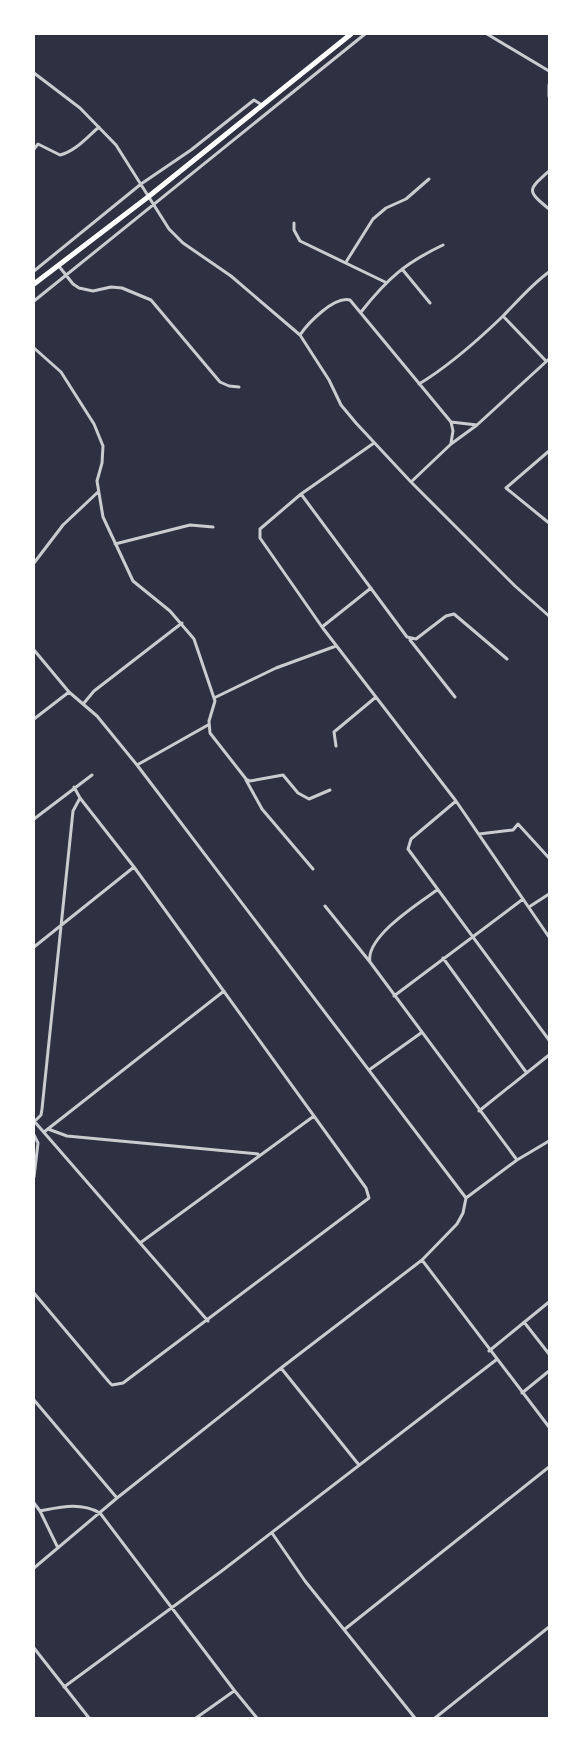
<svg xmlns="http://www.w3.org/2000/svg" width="583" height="1752" font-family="'Archivo Narrow',sans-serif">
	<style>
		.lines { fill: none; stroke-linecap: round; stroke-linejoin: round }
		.minor { stroke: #caccd0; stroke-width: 3 }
		.trunk { stroke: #fff; stroke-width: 5 }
	</style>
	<rect width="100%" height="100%" fill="#2d3142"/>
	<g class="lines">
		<!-- minor -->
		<path class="minor" d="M 487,34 L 549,71
			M 34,73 L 80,108 L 116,145 L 169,229 L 183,243 L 231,276 L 300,335 L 329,380 L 341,405 L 356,423 L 411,482 L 515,586 L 549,616
			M 549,85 L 549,96
			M 34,149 L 38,144 L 60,155 C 76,151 87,137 99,127
			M 549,171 C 528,190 526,190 549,209
			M 294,223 L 294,230 L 300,241 L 385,282
			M 346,262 L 373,219 L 386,208 L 406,199 L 429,179
			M 58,265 L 73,284 L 79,288 L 93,291 L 111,287 L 122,288 L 151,300 L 220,382 L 229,386 L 239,387
			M 402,269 L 430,303
			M 34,271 L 141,184 L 191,150 L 254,100 L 262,105
			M 34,301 L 365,34
			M 361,312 C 387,279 405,263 443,245
			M 503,316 L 546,361
			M 300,335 C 308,323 334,296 350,300 L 451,422 L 477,425
			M 34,348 L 61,372 L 94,424 L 103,446 L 102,463 L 97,481 L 103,517 L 133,581 L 170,611 L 194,639 L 215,701 L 209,721 L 210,733 L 246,779 L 250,781 L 283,775 L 298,793 L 309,799 L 330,790
			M 419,384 C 449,366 477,341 502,317 C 518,301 531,285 549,272
			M 374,443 L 301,494 L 260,529 L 260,538 L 322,627 L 456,801 L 549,937
			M 451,443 L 453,431 L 451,422
			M 549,451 L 506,488 L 549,523
			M 411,482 L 451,444 L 477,425 L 549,359
			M 301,494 L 407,637 L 416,639 L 446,616 L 454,614 L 507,659
			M 115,544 L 190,525 L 213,527
			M 34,563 L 63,525 L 98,492
			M 322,627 L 371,588
			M 410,640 L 455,697
			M 34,650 L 69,692 L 97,716 L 137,765 L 466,1198
			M 214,698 L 276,668 L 336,646
			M 84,703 L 94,691 L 182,623
			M 34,719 L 69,692
			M 336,746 L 334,732 L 376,697
			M 137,765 L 208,725
			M 246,780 L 262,809 L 313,869
			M 456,801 L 411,839 L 408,849 L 549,1040
			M 34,819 L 92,775
			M 479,834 L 513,830 L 518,824 L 549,858
			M 437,890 C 419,903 365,937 370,962 L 517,1160
			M 325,906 L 370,962
			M 529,907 L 549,894
			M 34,947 L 134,867
			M 443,958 L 526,1072
			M 394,996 L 523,899
			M 369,1070 L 421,1033
			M 479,1111 L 549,1055
			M 34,1121 L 208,1321
			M 35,1121 L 41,1115 L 42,1109 L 73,811 L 80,798
			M 48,1129 L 67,1136 L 258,1154
			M 44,1132 L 224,991
			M 34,1135 L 38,1143 L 34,1177
			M 140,1243 L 314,1116
			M 422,1260 L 549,1427
			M 34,1293 L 109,1382 L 112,1385 L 123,1383 L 369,1198 L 366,1188 L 134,867 L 80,798 L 74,787
			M 524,1322 L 549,1354
			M 489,1351 L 549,1302
			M 281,1368 L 359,1465
			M 522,1393 L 549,1371
			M 34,1400 L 117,1498
			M 34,1503 L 40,1511 L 58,1548
			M 40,1511 C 61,1507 80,1502 100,1513 L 234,1690 L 257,1718
			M 272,1533 L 305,1581 L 415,1718
			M 34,1568 L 117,1498 L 281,1368 L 422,1260 L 457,1224 L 463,1213 L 466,1198 L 517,1160 L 549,1141
			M 345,1629 L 549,1467
			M 34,1648 L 89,1718
			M 64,1687 L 223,1570 L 496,1360
			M 196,1718 L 234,1691
			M 435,1718 L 549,1627"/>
		<!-- trunk -->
		<path class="trunk" d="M 34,284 L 148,197 L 351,34"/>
	</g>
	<!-- border -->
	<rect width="583" height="1752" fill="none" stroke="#ffffff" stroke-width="70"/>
</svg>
